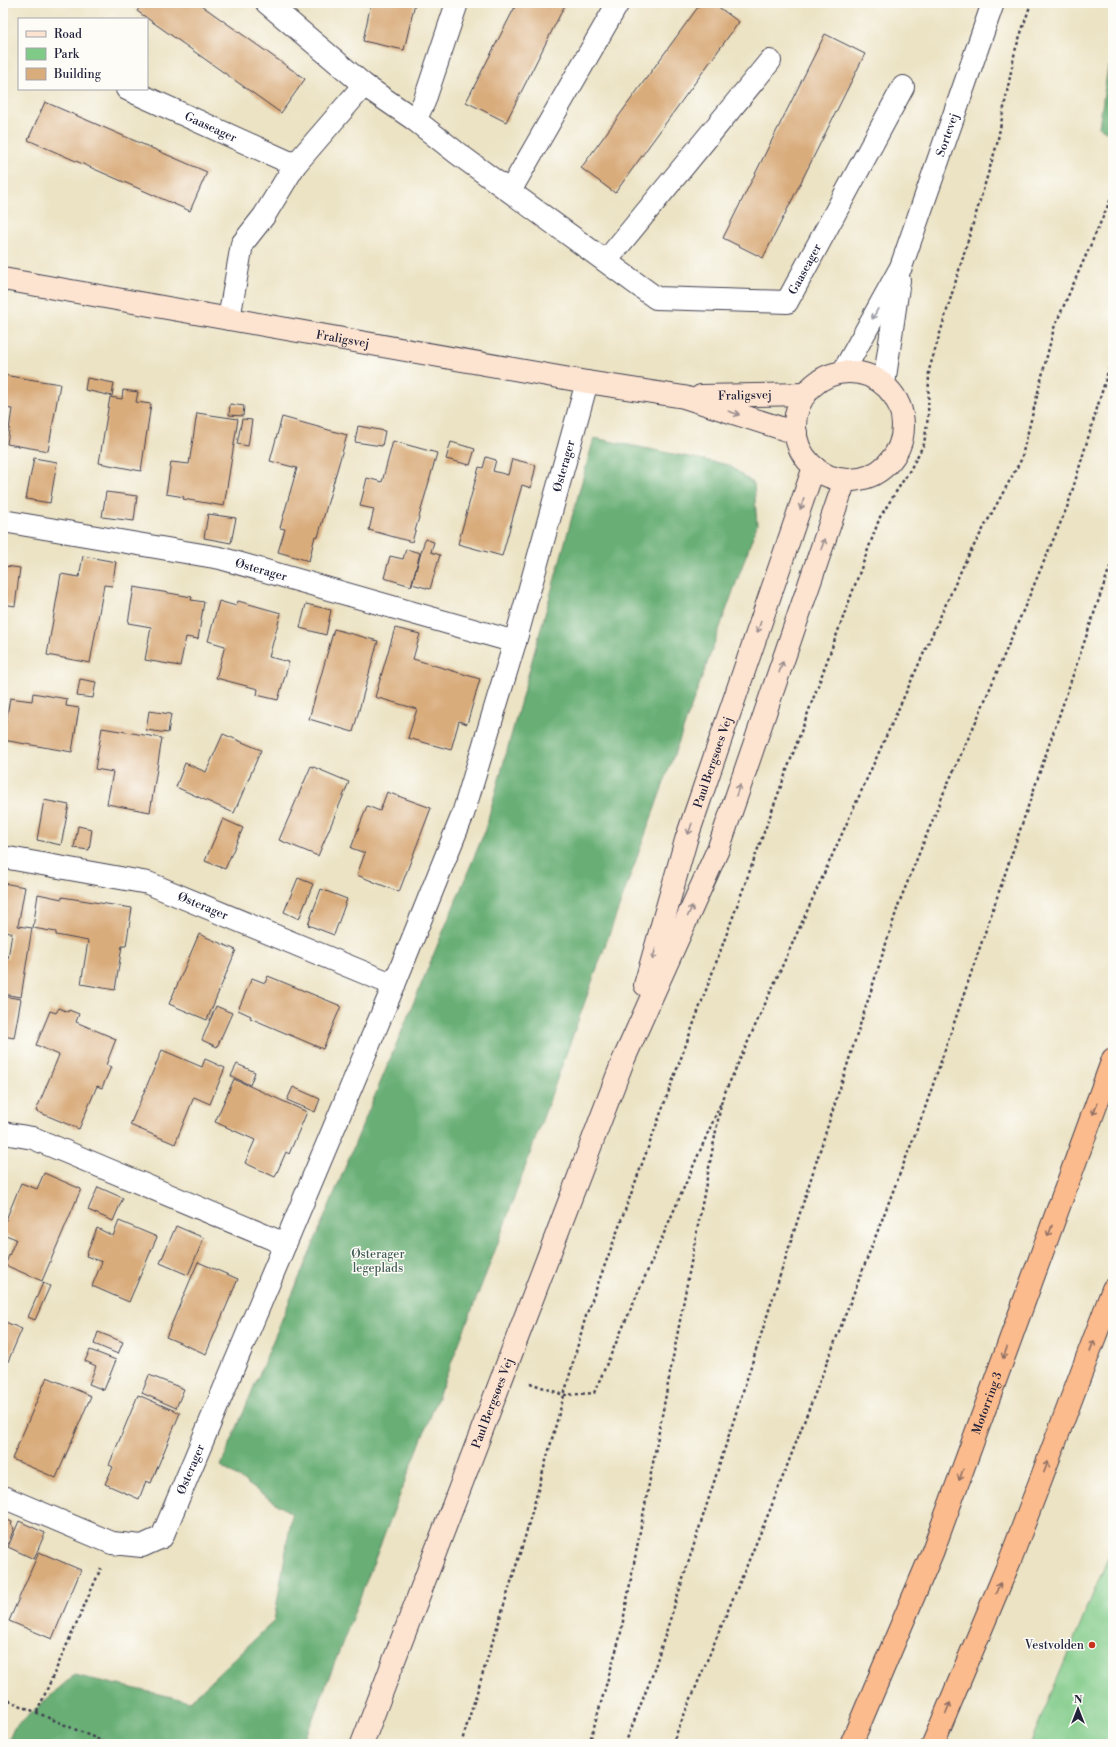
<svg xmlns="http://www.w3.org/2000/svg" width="1116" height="1747" font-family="'Libre Bodoni',serif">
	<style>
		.green { fill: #7fca87; stroke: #507661 }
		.forest { fill: #67ae74; stroke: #446858 }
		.building { fill: #d9ac7b }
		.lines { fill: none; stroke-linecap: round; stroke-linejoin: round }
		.street-casing { stroke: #403f50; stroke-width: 24 }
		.secondary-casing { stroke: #403f50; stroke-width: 24 }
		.highway-casing { stroke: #403f50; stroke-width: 24 }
		.path { stroke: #403f50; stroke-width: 2.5; stroke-dasharray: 3 3; stroke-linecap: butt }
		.street { stroke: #fff; stroke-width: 22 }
		.secondary { stroke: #fde4d1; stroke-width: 22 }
		.highway { stroke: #fbbb8d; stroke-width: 22 }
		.oneway { stroke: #9c9ca7 }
		.oneway2 { stroke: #9a8d8e }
		.oneway3 { stroke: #8e6e64 }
		.poi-dot { fill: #c8321e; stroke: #fdfcf7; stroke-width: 1.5 }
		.labels { text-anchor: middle; stroke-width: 3; stroke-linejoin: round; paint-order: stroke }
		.street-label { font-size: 12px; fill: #22223b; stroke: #fdfcf7 }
		.park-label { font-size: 12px; fill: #435d56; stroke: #fdfcf7 }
		.poi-label { font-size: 12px; fill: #22223b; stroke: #fdfcf7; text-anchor: end }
	</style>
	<rect width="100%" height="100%" fill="#fdfcf7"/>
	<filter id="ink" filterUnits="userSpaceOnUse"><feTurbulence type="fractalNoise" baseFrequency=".025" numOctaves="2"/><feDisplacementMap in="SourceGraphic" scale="8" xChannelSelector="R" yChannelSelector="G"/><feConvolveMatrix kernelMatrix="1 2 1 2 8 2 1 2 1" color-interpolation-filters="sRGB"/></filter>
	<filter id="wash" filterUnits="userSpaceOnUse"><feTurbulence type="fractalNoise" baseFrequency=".012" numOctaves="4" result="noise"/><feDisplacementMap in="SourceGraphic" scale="16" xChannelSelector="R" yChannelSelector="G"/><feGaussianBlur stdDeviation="0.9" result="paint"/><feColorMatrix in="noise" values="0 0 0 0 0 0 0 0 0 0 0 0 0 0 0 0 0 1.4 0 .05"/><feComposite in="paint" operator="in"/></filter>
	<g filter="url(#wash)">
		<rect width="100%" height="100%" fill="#ece3c4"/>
		<!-- green -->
		<path class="green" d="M 1113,1546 L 1113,1744 L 1030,1744 Z"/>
		<!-- forest -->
		<path class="forest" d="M 1113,65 L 1113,135 L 1099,127 L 1108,67 Z
			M 594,438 L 729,465 L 754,484 L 757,525 L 496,1248 L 303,1744 L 7,1744 L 14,1728 L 74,1675 L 190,1701 L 274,1621 L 292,1514 L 221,1466 L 484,833 Z"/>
		<g id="blocks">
			<!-- building -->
			<path class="building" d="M 143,3 L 198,3 L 305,79 L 281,113 L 137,11 Z
				M 371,3 L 415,3 L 404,50 L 363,41 Z
				M 517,3 L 566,3 L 506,122 L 466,102 Z
				M 701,3 L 713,3 L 739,22 L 615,193 L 581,168 Z
				M 825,34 L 865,54 L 763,258 L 723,238 Z
				M 45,102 L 207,172 L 190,211 L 28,140 Z
				M 3,375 L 60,384 L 48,451 L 7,444 L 12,409 L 3,408 Z
				M 87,378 L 114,383 L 112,396 L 85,390 Z
				M 123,390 L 138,392 L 136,402 L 151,404 L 141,471 L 99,463 L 110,397 L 122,399 Z
				M 230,404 L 244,406 L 243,416 L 229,415 Z
				M 197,413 L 238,419 L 224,506 L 183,499 L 184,497 L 166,494 L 171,462 L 189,464 Z
				M 282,417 L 347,435 L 318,537 L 315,536 L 309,561 L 278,552 L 285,529 L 280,528 L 297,468 L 270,461 Z
				M 242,419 L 252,420 L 248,446 L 237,444 Z
				M 358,426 L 385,431 L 382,446 L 355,442 Z
				M 393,441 L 437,453 L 412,542 L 369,530 L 374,509 L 360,506 L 367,478 L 382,482 Z
				M 451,442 L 475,449 L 470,465 L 446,459 Z
				M 486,457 L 496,460 L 493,471 L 508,475 L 512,459 L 536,465 L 531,488 L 522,485 L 502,556 L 458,544 L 479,467 L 483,468 Z
				M 34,458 L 57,462 L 50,503 L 26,499 Z
				M 106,492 L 137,496 L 134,521 L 102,517 Z
				M 208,514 L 236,518 L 231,543 L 204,538 Z
				M 425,539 L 434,542 L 431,552 L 440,555 L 430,589 L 412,584 Z
				M 406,549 L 420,553 L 411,586 L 384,578 L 390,556 L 403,559 Z
				M 83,556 L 116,562 L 112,586 L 104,585 L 90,663 L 47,655 L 61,574 L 79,577 Z
				M 5,566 L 20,568 L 15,606 L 3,604 L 3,581 Z
				M 134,587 L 192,597 L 191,600 L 204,602 L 198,639 L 186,637 L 180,666 L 145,660 L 151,627 L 128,623 Z
				M 219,601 L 236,606 L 238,601 L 281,613 L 269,657 L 289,662 L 278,700 L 257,695 L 258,689 L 216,678 L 225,646 L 208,641 Z
				M 306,604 L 331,610 L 326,635 L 300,628 Z
				M 395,628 L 420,634 L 413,659 L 480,679 L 467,724 L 459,721 L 451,750 L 408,738 L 417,709 L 375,697 Z
				M 334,629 L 378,641 L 353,732 L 309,719 Z
				M 80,679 L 96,682 L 93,698 L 77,696 Z
				M 33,693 L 67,699 L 66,706 L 79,708 L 72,752 L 3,740 L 10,698 L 32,701 Z
				M 149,711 L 171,714 L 168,733 L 146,730 Z
				M 102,728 L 162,738 L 150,812 L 107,804 L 113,772 L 95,769 Z
				M 223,734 L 261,750 L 234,813 L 176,787 L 185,763 L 206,772 Z
				M 311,766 L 349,782 L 318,856 L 279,840 Z
				M 387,792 L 431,808 L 399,892 L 357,875 L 365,853 L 351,848 L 367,806 L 380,811 Z
				M 44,800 L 69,805 L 61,845 L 37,840 Z
				M 223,819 L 243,828 L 225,869 L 205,861 Z
				M 78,826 L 92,829 L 89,850 L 74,848 Z
				M 298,878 L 313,884 L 299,919 L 284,912 Z
				M 3,883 L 25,887 L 18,926 L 32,928 L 21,997 L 3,994 L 3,958 L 8,959 L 12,933 L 3,932 Z
				M 321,889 L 347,899 L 334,935 L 308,925 Z
				M 38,894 L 62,899 L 62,897 L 132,908 L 126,946 L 122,946 L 115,990 L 81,984 L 88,941 L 56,935 L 56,932 L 33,928 Z
				M 199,934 L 236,950 L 207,1020 L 169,1004 Z
				M 268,976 L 341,1006 L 323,1049 L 250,1018 L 251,1016 L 238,1010 L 252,978 L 265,983 Z
				M 3,996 L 21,999 L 14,1038 L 3,1036 Z
				M 216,1006 L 232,1013 L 217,1047 L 202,1040 Z
				M 59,1008 L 68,1012 L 69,1010 L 79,1014 L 76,1022 L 116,1039 L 106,1065 L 111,1067 L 102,1088 L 97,1086 L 79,1129 L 36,1111 L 59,1055 L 36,1045 L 50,1011 L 56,1013 Z
				M 162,1050 L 202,1067 L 205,1059 L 225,1068 L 210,1104 L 194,1097 L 175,1144 L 130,1125 Z
				M 237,1064 L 255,1072 L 250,1085 L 231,1076 Z
				M 234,1079 L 307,1112 L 289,1154 L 286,1152 L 275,1177 L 245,1163 L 255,1140 L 215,1122 Z
				M 293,1087 L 320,1099 L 315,1112 L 287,1100 Z
				M 44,1173 L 81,1189 L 42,1281 L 5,1265 L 16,1239 L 3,1234 L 3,1227 L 21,1183 L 37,1189 Z
				M 98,1187 L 123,1198 L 113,1221 L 88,1210 Z
				M 119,1221 L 157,1237 L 129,1302 L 92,1286 L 102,1262 L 86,1256 L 97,1228 L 113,1236 Z
				M 176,1226 L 204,1238 L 188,1275 L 160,1263 Z
				M 198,1262 L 238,1279 L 206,1354 L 166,1337 Z
				M 43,1283 L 50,1286 L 35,1320 L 28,1317 Z
				M 3,1321 L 22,1329 L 3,1373 Z
				M 98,1332 L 123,1342 L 118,1354 L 94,1344 Z
				M 90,1350 L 116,1360 L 104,1390 L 89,1384 L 96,1366 L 85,1361 Z
				M 149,1375 L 184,1389 L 176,1408 L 142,1393 Z
				M 47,1377 L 91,1396 L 56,1478 L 12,1459 Z
				M 138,1395 L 180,1413 L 151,1483 L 146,1481 L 139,1499 L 105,1484 L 113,1467 L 109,1465 Z
				M 3,1518 L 12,1522 L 11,1526 L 14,1528 L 8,1544 L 3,1542 Z
				M 19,1521 L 45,1533 L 34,1559 L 8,1547 Z
				M 39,1552 L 81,1570 L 52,1639 L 9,1621 Z"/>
		</g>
	</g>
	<g filter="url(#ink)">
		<use href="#blocks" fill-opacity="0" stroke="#403f50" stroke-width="1"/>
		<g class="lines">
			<defs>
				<g id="street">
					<path id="s1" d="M 364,85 L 415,120 L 457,153 L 656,298 L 787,302 L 903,87"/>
					<path id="s2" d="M 127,89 L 295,165"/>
					<path d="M 415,120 L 424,102 L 457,3"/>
					<path d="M 510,191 L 618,3"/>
					<path d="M 606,261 L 770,61"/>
					<path d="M 229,319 L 242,244 L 264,216 L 295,165 L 364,85 L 267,3"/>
					<path id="s3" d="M 843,372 L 901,267 L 993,3"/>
					<path d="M 884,384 L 899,280"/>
					<path id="s4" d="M 3,521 L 220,558 L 515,642"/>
					<path id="s5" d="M 3,857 L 148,883 L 394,985"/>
					<path d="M 3,1133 L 33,1138 L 285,1244"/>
					<path id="s6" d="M 3,1497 L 112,1543 L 142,1546 L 162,1537 L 394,985 L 463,814 L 515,642 L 587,382"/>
				</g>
				<g id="secondary">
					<path id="s7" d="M 3,279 L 587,382 L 684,397 L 796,433"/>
					<circle cx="849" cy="426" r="54"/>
					<path id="s8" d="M 701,396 L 806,394"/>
					<path id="s9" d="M 645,985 L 686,840 L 814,467"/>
					<path id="s10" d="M 362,1744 L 623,1061 L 719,847 L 845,480"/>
				</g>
				<g id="highway">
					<path id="s11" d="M 851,1744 L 932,1553 L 1113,1059"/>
					<path d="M 933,1744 L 1011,1558 L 1113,1289"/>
				</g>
			</defs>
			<!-- street casing -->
			<use href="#street" class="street-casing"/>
			<!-- secondary casing -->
			<use href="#secondary" class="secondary-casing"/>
			<!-- highway casing -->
			<use href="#highway" class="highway-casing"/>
			<!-- path -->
			<path class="path" d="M 530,1383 L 564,1395 L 594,1393 L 721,1103
				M 3,1698 L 109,1744
				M 37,1712 L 101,1568
				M 461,1744 L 525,1537 L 585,1319 L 880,517 L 910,470 L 924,444 L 928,417 L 929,370 L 997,144 L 1015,51 L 1031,3
				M 589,1744 L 620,1637 L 722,1099 L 965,562 L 1021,460 L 1054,328 L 1113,194
				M 625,1744 L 652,1676 L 899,903 L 944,792 L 977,719 L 1068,505 L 1113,355
				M 672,1744 L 770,1510 L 924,1111 L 1113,558"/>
			<!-- street -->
			<use href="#street" class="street"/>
			<!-- secondary -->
			<use href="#secondary" class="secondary"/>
			<!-- highway -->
			<use href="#highway" class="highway"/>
		</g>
		<!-- one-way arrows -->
		<defs><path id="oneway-shaft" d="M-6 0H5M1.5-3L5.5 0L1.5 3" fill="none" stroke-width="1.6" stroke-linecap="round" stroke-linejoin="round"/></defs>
		<use class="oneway" href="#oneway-shaft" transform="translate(875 314) rotate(119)"/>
		<g class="oneway2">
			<use href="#oneway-shaft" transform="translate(734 413) rotate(18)"/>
			<use href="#oneway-shaft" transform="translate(802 504) rotate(109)"/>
			<use href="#oneway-shaft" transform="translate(823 544) rotate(-71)"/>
			<use href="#oneway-shaft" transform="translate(759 627) rotate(109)"/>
			<use href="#oneway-shaft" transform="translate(781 667) rotate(-71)"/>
			<use href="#oneway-shaft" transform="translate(738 790) rotate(-71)"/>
			<use href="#oneway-shaft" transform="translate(690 829) rotate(109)"/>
			<use href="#oneway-shaft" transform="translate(690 911) rotate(-66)"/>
			<use href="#oneway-shaft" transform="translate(654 954) rotate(106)"/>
		</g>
		<g class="oneway3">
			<use href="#oneway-shaft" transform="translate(1095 1109) rotate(110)"/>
			<use href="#oneway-shaft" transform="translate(1050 1231) rotate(110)"/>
			<use href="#oneway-shaft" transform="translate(1092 1346) rotate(-69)"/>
			<use href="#oneway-shaft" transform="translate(1005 1353) rotate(110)"/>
			<use href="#oneway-shaft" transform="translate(1046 1467) rotate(-69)"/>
			<use href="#oneway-shaft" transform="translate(961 1475) rotate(110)"/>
			<use href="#oneway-shaft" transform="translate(998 1588) rotate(-67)"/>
			<use href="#oneway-shaft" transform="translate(948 1708) rotate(-67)"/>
		</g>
	</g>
	<!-- markers -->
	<circle class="poi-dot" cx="1092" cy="1645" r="4"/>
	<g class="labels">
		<!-- street labels -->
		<g class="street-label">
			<text dy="4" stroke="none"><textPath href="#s2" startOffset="92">Gaaseager</textPath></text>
			<text dy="4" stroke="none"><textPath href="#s3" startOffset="260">Sortevej</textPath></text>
			<text dy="4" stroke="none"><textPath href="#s1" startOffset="530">Gaaseager</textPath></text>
			<text dy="4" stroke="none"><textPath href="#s7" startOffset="345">Fraligsvej</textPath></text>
			<text dy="4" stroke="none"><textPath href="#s8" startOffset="44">Fraligsvej</textPath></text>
			<text dy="4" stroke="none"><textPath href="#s6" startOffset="1316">Østerager</textPath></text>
			<text dy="4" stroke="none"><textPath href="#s4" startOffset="263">Østerager</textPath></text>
			<text dy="4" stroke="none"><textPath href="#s9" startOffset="233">Paul Bergsøes Vej</textPath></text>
			<text dy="4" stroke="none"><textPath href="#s5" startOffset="207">Østerager</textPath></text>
			<text dy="4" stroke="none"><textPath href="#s10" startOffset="365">Paul Bergsøes Vej</textPath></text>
			<text dy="4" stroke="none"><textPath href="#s11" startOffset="367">Motorring 3</textPath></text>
			<text dy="4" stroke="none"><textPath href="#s6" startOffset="244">Østerager</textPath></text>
		</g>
		<!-- park labels -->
		<g class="park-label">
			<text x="378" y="1258">Østerager<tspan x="378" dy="14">legeplads</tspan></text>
		</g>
		<!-- poi labels -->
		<g class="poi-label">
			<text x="1084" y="1649">Vestvolden</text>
		</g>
	</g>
	<!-- margin -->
	<rect width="1116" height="1747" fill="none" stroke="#fdfcf7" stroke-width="16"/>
	<!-- legend -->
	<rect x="18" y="18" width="130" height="72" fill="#fdfcf7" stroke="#a5a5ac"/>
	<rect x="26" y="31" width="20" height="6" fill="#fde4d1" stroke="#a5a5ac"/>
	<text x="54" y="38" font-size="12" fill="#22223b">Road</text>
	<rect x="26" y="48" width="20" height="12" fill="#7fca87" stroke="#a5a5ac"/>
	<text x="54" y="58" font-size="12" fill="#22223b">Park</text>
	<rect x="26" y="68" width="20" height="12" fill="#d9ac7b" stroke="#a5a5ac"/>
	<text x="54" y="78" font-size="12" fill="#22223b">Building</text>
	<!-- north arrow -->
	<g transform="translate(1078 1709)" stroke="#fdfcf7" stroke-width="3" paint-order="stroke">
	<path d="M0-3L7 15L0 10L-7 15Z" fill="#22223b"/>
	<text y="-6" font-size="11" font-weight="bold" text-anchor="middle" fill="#22223b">N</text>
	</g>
</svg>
